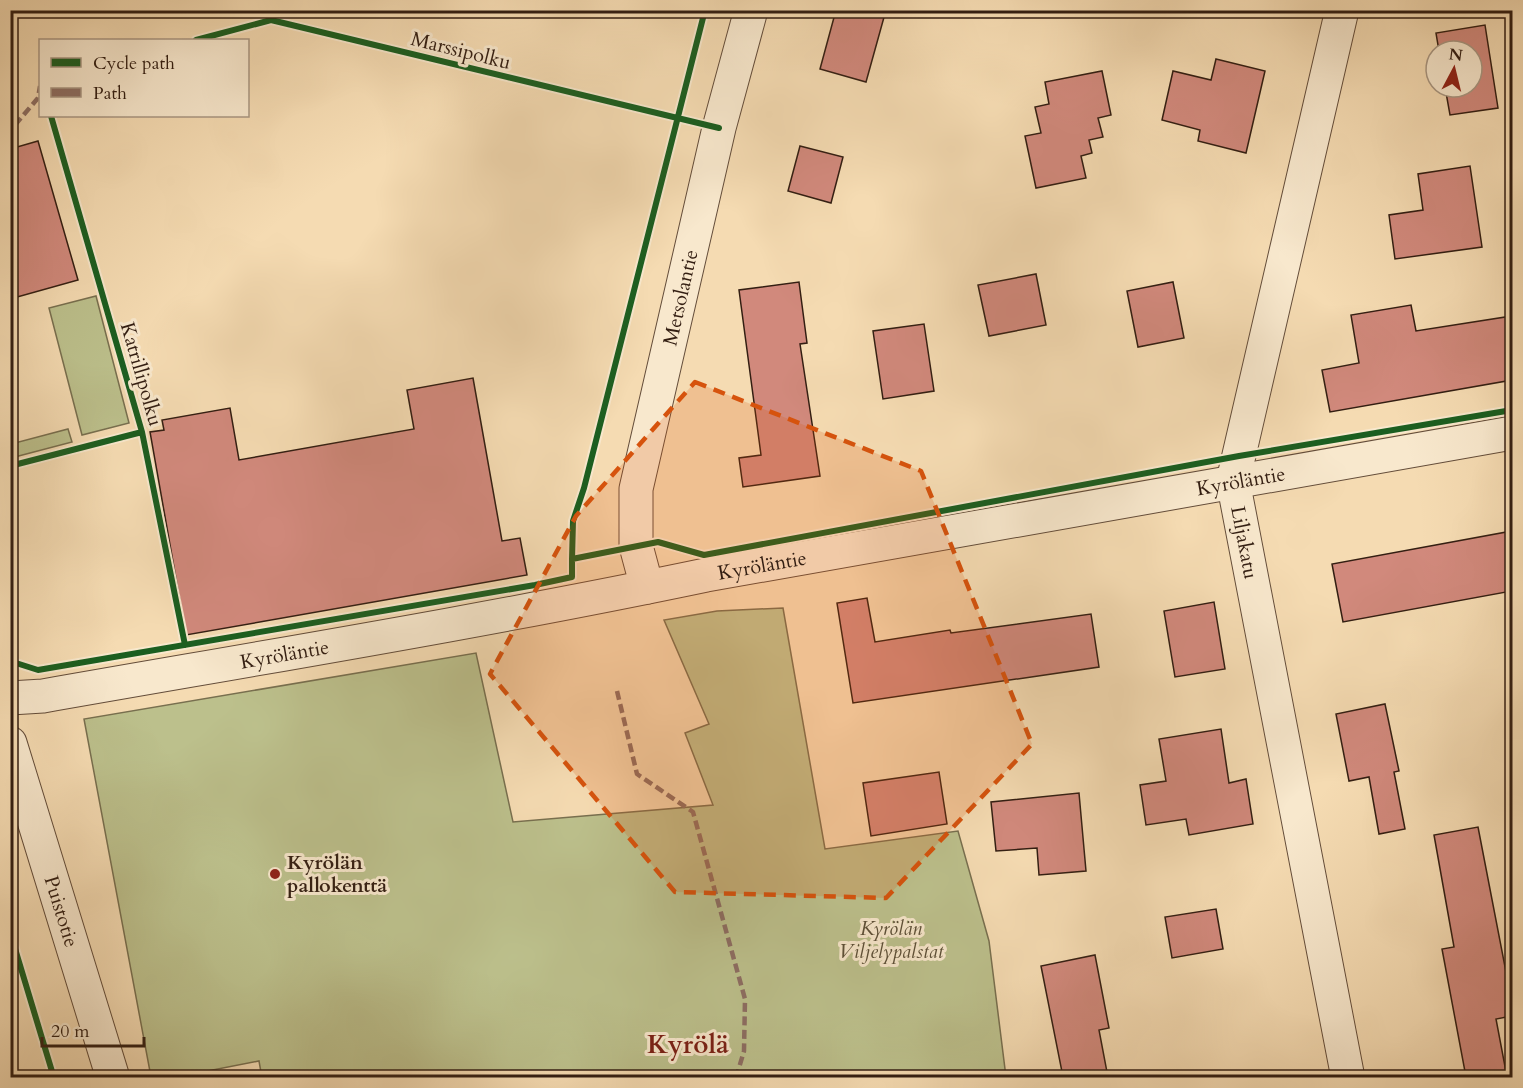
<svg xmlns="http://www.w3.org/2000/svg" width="1523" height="1088" font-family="Cardo,serif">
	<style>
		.green { fill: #bcc08c; stroke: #786f4f; stroke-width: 1.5 }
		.building { fill: #d1897c; stroke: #331e12; stroke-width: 1.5 }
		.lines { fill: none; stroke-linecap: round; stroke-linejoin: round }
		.minor-casing { stroke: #644d3a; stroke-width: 35 }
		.minor { stroke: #f8e8cd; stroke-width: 33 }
		.quiet { stroke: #8d6e63; stroke-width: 4.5; stroke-dasharray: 9 4.5; stroke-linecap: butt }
		.cycleway-casing { stroke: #f8e8cd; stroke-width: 10 }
		.cycleway { stroke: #1b5e20; stroke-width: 6 }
		.marked { fill: #d6530d; fill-opacity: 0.2; stroke: #d6530d; stroke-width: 4.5; stroke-dasharray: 12 8; stroke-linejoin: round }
		.poi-dot { fill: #8f2418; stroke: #f8e8cd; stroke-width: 2 }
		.labels { text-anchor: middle; stroke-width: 6; stroke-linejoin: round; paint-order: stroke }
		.street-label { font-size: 20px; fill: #331e12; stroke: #f8e8cd }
		.poi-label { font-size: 20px; font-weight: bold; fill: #331e12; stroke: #f8e8cd; text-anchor: start }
		.park-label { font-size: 20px; font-style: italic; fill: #5c4f37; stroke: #f8e8cd }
		.district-label { font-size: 26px; font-weight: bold; fill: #7a1f14; stroke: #f8e8cd }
	</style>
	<rect width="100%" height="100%" fill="#f5dbb2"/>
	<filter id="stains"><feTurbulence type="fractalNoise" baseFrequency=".00333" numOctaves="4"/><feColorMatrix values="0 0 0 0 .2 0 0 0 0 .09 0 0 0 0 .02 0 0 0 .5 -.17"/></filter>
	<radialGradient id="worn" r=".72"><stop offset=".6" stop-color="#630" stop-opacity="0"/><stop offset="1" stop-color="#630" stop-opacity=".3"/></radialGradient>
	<!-- green -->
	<path class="green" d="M 96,296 L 129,423 L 82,435 L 49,308 Z
		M 68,429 L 72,442 L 11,458 L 11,444 Z
		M 783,608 L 825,849 L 958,831 L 989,941 L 1006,1077 L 262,1078 L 259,1061 L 177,1077 L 151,1077 L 84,719 L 476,653 L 513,822 L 713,805 L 685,733 L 709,724 L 664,620 L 717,611 Z"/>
	<!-- building -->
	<path class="building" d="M 836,10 L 886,10 L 866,82 L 820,69 Z
		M 1485,25 L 1498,108 L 1450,115 L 1445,87 L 1472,87 L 1472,51 L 1439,51 L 1436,33 Z
		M 1216,59 L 1265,71 L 1246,153 L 1198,141 L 1200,130 L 1162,120 L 1173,71 L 1211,80 Z
		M 1102,71 L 1111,115 L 1098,118 L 1103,137 L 1089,140 L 1092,153 L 1081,156 L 1086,178 L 1036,188 L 1025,136 L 1041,133 L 1035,107 L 1049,104 L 1045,82 Z
		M 38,141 L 78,280 L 10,299 L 10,149 Z
		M 800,146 L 843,157 L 831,203 L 788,191 Z
		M 1470,166 L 1482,247 L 1395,259 L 1389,215 L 1423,210 L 1418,174 Z
		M 1036,274 L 1046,325 L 989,336 L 978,285 Z
		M 799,282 L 807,343 L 800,344 L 820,476 L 743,487 L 739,458 L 761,455 L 739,290 Z
		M 1173,282 L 1184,338 L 1138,347 L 1127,291 Z
		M 1411,305 L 1416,331 L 1512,316 L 1512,380 L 1330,412 L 1322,370 L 1359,363 L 1351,315 Z
		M 924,324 L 934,391 L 883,399 L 873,331 Z
		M 473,378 L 502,541 L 520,538 L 527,575 L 186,635 L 150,432 L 164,430 L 162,420 L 230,408 L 239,460 L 414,429 L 407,390 Z
		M 1512,531 L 1512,591 L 1343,622 L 1332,564 Z
		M 867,598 L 875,642 L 950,630 L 951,633 L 1091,614 L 1099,667 L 853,703 L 837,603 Z
		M 1214,602 L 1225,669 L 1175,677 L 1164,611 Z
		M 1385,704 L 1399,771 L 1394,772 L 1405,829 L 1379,834 L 1369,777 L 1349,781 L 1336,714 Z
		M 1221,729 L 1229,783 L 1246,779 L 1253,824 L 1189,835 L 1186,819 L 1146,825 L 1140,785 L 1166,781 L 1159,739 Z
		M 939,772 L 947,824 L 871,836 L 863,783 Z
		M 1079,793 L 1086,871 L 1039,875 L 1037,848 L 996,851 L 991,802 Z
		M 1478,827 L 1512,1003 L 1512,1016 L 1496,1019 L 1507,1077 L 1466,1077 L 1442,949 L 1454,947 L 1434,835 Z
		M 1216,909 L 1223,949 L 1172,958 L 1165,917 Z
		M 1095,955 L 1109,1028 L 1099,1030 L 1107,1072 L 1063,1077 L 1041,966 Z"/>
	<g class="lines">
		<defs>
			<g id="minor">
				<path id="s1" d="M 1342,10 L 1233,481 L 1348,1078"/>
				<path id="s2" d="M 647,587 L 636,546 L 636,489 L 719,128 L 751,10"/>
				<path id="s3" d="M 10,698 L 43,696 C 265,657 486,621 706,575 L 1512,433"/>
				<path id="s4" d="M 10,743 L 113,1078"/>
			</g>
		</defs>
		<!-- minor casing -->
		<use href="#minor" class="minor-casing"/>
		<!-- minor -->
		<use href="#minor" class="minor"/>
		<!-- quiet -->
		<path class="quiet" d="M 15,125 L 38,98 L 40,86
			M 617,691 L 637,774 L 693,812 L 745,999 L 744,1051 L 736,1078"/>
		<defs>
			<path id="cycleway" d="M 196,40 L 271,20 L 719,128
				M 51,116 L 142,432 L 185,645
				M 10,466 L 142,432
				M 572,559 L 573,521 L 584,488 L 705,10
				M 10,656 L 16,663 L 38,670 L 535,585 L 572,577 L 572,559 L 658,542 L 704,555 L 1239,456 L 1512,410
				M 10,932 L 54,1078"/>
		</defs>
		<!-- cycleway casing -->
		<use href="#cycleway" class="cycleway-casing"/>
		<!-- cycleway -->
		<use href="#cycleway" class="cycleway"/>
	</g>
	<!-- marked area -->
	<path class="marked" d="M 695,382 L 921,471 L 1032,744 L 886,898 L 675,892 L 490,674 L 576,516 Z"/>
	<!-- markers -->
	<circle class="poi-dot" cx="275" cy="874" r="6"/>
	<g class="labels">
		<!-- street labels -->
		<g class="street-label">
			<text transform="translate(461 50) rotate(14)" y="7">Marssipolku</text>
			<text dy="7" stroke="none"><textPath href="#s2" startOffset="296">Metsolantie</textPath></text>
			<text transform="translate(142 374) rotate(74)" y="7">Katrillipolku</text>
			<text dy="7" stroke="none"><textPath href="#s3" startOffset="1250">Kyröläntie</textPath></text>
			<text dy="7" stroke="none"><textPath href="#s1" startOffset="546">Liljakatu</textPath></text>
			<text dy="7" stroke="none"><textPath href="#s3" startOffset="764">Kyröläntie</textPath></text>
			<text dy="7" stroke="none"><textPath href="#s3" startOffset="278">Kyröläntie</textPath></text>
			<text dy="7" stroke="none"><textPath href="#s4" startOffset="176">Puistotie</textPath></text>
		</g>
		<!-- poi labels -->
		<g class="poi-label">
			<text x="287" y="869">Kyrölän<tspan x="287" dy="23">pallokenttä</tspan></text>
		</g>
		<!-- park labels -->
		<g class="park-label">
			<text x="891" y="935">Kyrölän<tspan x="891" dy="23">Viljelypalstat</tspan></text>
		</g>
		<!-- district labels -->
		<g class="district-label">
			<text x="688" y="1053">Kyrölä</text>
		</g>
	</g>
	<!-- margin -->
	<rect width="1523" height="1088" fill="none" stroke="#f5dbb2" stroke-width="36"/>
	<rect x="12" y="12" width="1499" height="1064" fill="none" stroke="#331e12" stroke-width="3"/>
	<rect x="18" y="18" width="1487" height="1052" fill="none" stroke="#331e12" stroke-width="1.5"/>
	<!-- legend -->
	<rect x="39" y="39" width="210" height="78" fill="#f8e8cd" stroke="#a99782" stroke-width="1.5"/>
	<rect x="51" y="58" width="30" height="9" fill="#1b5e20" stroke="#a99782" stroke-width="1.5"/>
	<text x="93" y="69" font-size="18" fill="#331e12">Cycle path</text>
	<rect x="51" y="88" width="30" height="9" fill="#8d6e63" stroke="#a99782" stroke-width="1.5"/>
	<text x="93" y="99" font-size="18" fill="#331e12">Path</text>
	<!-- north arrow -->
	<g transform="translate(1454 69) rotate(7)"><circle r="28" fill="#f8e8cd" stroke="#a99782" stroke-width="1.5"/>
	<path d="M0-4.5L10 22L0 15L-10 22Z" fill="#8f2418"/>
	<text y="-9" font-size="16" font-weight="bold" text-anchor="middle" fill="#331e12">N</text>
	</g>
	<!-- scale -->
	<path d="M42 1037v9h102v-9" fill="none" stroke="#331e12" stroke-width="3"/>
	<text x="51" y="1037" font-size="18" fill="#331e12" stroke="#f8e8cd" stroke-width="4.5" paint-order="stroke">20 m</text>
	<rect width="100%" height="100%" filter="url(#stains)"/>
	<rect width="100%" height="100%" fill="url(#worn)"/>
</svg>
